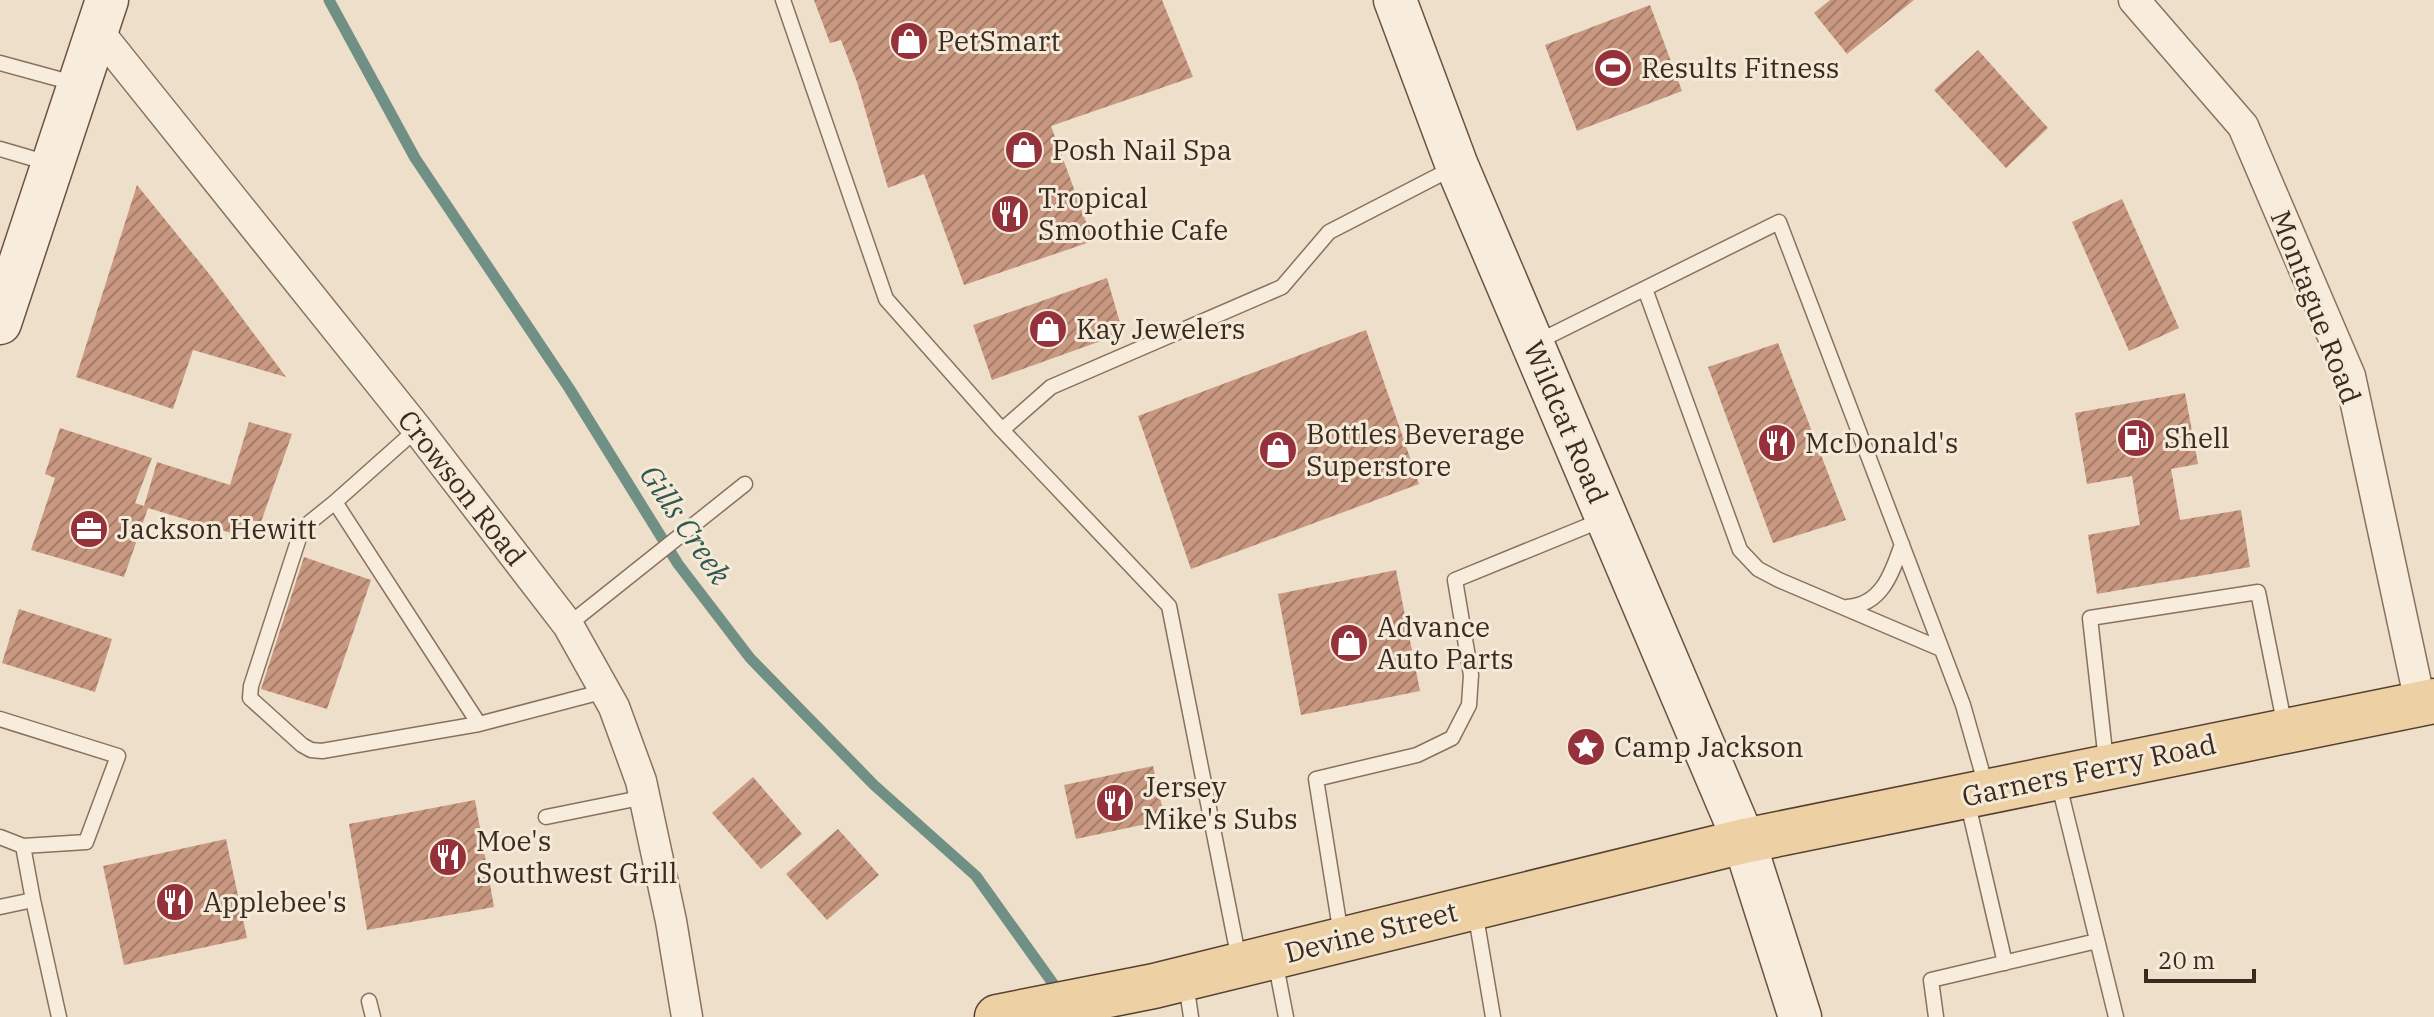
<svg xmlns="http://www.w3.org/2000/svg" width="2434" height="1017" font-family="'IBM Plex Serif',serif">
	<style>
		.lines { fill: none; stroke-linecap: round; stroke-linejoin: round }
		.stream { stroke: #709085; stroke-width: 11 }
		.building { fill: url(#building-hatch) }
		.lane-casing { stroke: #89715e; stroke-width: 17 }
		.street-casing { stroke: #89715e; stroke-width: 33 }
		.secondary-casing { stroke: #6b5241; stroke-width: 45 }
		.primary-casing { stroke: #574032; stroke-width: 47 }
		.lane { stroke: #f8eddc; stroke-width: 14 }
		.street { stroke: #f8eddc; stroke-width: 30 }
		.secondary { stroke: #f8eddc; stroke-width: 42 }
		.primary { stroke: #edd0a3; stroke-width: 44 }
		.labels { text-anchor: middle; stroke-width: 6; stroke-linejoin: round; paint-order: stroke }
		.poi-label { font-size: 28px; fill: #3a2b21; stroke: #f5ead8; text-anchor: start }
		.street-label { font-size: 28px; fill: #3a2b21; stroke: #f5ead8 }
		.water-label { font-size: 30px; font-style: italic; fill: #315953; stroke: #f5ead8 }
	</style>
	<defs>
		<pattern id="building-hatch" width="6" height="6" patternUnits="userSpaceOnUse" patternTransform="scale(2)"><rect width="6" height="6" fill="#c99881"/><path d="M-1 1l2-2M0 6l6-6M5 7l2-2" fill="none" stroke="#a47c69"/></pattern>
	</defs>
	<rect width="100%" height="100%" fill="#eddfc9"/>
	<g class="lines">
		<!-- stream -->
		<path class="stream" d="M 329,0 L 415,158 L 569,388 L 678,564 L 750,658 L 874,785 L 976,876 L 1062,996"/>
	</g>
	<!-- building -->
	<path class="building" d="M 814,0 L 1162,0 L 1193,77 L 1051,126 L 1093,241 L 964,285 L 924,174 L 888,188 L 857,82 L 841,40 L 830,43 Z
		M 1830,0 L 1914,0 L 1847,54 L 1814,13 Z
		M 1650,5 L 1682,91 L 1577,131 L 1545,45 Z
		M 1978,50 L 2048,128 L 2006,168 L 1934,90 Z
		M 137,185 L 210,275 L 286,377 L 193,350 L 173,409 L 76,377 Z
		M 2122,199 L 2179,328 L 2129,351 L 2072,222 Z
		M 1107,278 L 1123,333 L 992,380 L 973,325 Z
		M 1366,330 L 1419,484 L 1191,569 L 1138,416 Z
		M 1778,343 L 1846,520 L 1773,543 L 1708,367 Z
		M 2185,393 L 2198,464 L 2171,469 L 2180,520 L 2241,510 L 2250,567 L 2097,594 L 2088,535 L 2140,525 L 2132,476 L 2087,484 L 2075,413 Z
		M 249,422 L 292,434 L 261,522 L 243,519 L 238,535 L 148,508 L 124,577 L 31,550 L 55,478 L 45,474 L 60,428 L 152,458 L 135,503 L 144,506 L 157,462 L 230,485 Z
		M 304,557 L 371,580 L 327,709 L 261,689 Z
		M 1396,570 L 1420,691 L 1301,715 L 1278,594 Z
		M 19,609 L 112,639 L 95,692 L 2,663 Z
		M 1153,766 L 1165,820 L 1076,839 L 1064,785 Z
		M 753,777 L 802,834 L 761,869 L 712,813 Z
		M 475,800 L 494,907 L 367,930 L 349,824 Z
		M 838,829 L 879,875 L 827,920 L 786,874 Z
		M 226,839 L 247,938 L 124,965 L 103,866 Z"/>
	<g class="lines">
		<defs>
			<path id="lane" d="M 783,0 L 886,299 L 1002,430 L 1169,606 L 1239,960
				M 0,63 L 77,84
				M 0,149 L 48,163
				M 1645,289 L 1740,550 L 1758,569 L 1779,580 L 1941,649
				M 1537,342 L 1779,222 L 1963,705 L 1986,786
				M 417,429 L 335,502 L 479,724 L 605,691
				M 1002,430 L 1051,387 L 1282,287 L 1329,232 L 1453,168
				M 335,502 L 309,523 L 299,538 L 251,686 L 250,698 L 302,745 L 311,750 L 322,751 L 479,724
				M 1847,607 C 1882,605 1892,573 1902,544
				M 568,625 L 745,484
				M 0,719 L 118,756 L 86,842 L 23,846
				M 2106,761 L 2090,618 L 2258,592 L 2285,727
				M 2058,781 L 2116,1017
				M 1967,800 L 2005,963
				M 546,817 L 645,797
				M 0,837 L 23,846 L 33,900
				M 0,907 L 33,900 L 59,1017
				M 1475,911 L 1493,1017
				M 1341,935 L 1316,779 L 1417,755 L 1452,738 L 1469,705 L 1471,675 L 1455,580 L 1602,520
				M 1275,960 L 1286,1017
				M 1186,983 L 1191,1017
				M 369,1001 L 373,1017
				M 1936,1017 L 1931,980 L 2097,941"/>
			<path id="street" d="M 2134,0 L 2243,126 L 2350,376 L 2420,702
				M 97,30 L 417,429 L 568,625 L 614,707 L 641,781 L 671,921 L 687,1017"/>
			<path id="secondary" d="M 1395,0 L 1457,166 L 1744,841 L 1800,1017
				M 0,323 L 107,0"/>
			<path id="primary" d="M 997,1017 L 1154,986 L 1744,841 L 2434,701"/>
		</defs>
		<!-- lane casing -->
		<use href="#lane" class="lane-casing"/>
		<!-- street casing -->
		<use href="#street" class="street-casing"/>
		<!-- secondary casing -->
		<use href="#secondary" class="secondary-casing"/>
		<!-- primary casing -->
		<use href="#primary" class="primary-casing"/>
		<!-- lane -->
		<use href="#lane" class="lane"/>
		<!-- street -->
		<use href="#street" class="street"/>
		<!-- secondary -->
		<use href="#secondary" class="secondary"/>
		<!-- primary -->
		<use href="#primary" class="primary"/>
	</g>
	<!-- icons -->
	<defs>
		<symbol id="shop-disc" viewBox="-11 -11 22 22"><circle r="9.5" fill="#95313a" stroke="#f5ead8"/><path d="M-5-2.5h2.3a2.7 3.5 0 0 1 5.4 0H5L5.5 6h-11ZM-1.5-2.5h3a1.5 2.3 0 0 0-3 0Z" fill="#fff"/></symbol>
		<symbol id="stadium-disc" viewBox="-11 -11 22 22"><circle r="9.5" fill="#95313a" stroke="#f5ead8"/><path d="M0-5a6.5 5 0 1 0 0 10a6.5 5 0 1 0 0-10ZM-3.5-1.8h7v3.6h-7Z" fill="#fff"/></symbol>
		<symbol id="restaurant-disc" viewBox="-11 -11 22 22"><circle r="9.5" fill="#95313a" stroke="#f5ead8"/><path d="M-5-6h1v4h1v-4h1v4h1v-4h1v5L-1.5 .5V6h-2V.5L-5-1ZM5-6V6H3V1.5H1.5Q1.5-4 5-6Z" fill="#fff"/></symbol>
		<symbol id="fuel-disc" viewBox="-11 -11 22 22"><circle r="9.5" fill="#95313a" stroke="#f5ead8"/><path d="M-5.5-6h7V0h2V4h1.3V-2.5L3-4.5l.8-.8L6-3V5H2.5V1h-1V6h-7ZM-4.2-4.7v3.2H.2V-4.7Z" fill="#fff"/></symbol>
		<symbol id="office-disc" viewBox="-11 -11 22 22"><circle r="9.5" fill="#95313a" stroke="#f5ead8"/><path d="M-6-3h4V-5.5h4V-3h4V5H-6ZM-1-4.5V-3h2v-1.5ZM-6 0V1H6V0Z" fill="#fff"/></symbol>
		<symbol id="sight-disc" viewBox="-11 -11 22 22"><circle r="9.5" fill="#95313a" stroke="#f5ead8"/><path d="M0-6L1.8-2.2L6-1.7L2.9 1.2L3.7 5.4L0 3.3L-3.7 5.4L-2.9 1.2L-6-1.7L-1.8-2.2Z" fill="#fff"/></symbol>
	</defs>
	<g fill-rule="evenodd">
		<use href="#shop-disc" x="887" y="19" width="44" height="44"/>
		<use href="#stadium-disc" x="1591" y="46" width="44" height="44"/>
		<use href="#shop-disc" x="1002" y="128" width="44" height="44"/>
		<use href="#restaurant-disc" x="988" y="192" width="44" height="44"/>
		<use href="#shop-disc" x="1026" y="307" width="44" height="44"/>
		<use href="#fuel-disc" x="2114" y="416" width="44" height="44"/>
		<use href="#restaurant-disc" x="1755" y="421" width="44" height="44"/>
		<use href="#shop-disc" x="1256" y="428" width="44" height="44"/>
		<use href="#office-disc" x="67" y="507" width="44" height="44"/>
		<use href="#shop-disc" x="1327" y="621" width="44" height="44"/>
		<use href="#sight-disc" x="1564" y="725" width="44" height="44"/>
		<use href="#restaurant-disc" x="1093" y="781" width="44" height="44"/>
		<use href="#restaurant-disc" x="426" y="835" width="44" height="44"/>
		<use href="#restaurant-disc" x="153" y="880" width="44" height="44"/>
	</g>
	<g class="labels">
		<!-- poi labels -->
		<g class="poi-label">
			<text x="937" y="51">PetSmart</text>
			<text x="1641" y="78">Results Fitness</text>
			<text x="1052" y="160">Posh Nail Spa</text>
			<text x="1038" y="208">Tropical<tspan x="1038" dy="32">Smoothie Cafe</tspan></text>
			<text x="1076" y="339">Kay Jewelers</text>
			<text x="1306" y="444">Bottles Beverage<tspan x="1306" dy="32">Superstore</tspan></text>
			<text x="2164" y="448">Shell</text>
			<text x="1805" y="453">McDonald's</text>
			<text x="117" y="539">Jackson Hewitt</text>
			<text x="1377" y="637">Advance<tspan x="1377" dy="32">Auto Parts</tspan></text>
			<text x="1614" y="757">Camp Jackson</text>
			<text x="1143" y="797">Jersey<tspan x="1143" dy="32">Mike's Subs</tspan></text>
			<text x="476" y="851">Moe's<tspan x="476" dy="32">Southwest Grill</tspan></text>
			<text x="203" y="912">Applebee's</text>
		</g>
		<!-- street labels -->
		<g class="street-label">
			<text transform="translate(2316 307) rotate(69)" y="10">Montague Road</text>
			<text transform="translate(1566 422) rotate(67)" y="10">Wildcat Road</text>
			<text transform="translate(462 488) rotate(52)" y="10">Crowson Road</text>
			<text transform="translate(2089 770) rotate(-12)" y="10">Garners Ferry Road</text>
			<text transform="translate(1371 932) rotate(-14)" y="10">Devine Street</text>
		</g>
		<!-- water labels -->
		<g class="water-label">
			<text transform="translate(685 525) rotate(56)" y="10">Gills Creek</text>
		</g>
	</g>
	<!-- scale -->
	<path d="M2146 969v12h108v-12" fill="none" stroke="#3a2b21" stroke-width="4"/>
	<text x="2158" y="969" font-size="24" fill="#3a2b21" stroke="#f5ead8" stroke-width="6" paint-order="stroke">20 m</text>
</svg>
